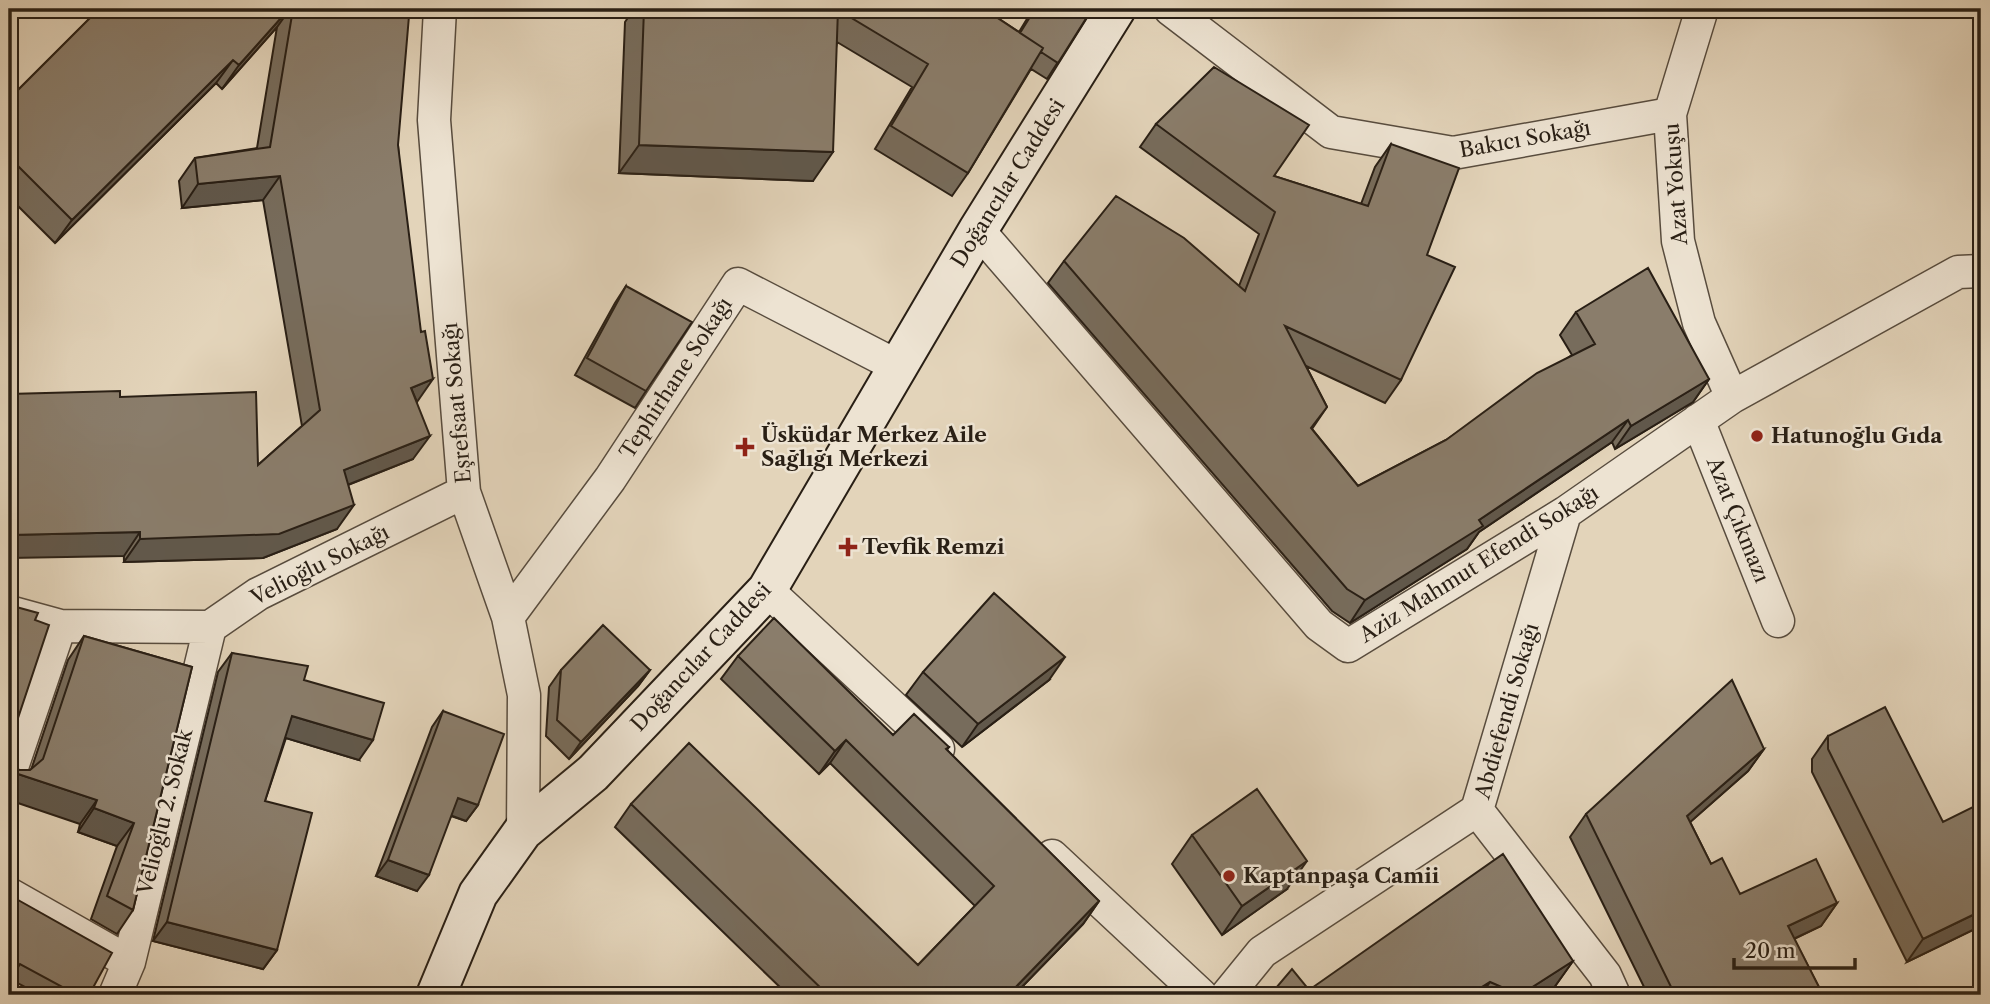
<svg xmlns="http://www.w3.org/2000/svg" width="1990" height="1004" font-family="'Libre Caslon Text',serif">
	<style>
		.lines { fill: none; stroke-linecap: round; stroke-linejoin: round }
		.street-casing { stroke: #584c3e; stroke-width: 35 }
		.secondary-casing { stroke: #291f15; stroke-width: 42 }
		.street { stroke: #ede3d2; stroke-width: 32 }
		.secondary { stroke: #ede3d2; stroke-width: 38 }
		.wall { fill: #776c5c; stroke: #291f15; stroke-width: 2 }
		.shaded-wall { fill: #61584b; stroke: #291f15; stroke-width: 2 }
		.building { fill: #8a7d6b; stroke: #291f15; stroke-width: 2 }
		.poi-dot { fill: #8f2418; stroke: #ede3d2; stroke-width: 2.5 }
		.labels { text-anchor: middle; stroke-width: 5; stroke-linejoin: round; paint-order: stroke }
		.street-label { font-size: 21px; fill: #291f15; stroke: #ede3d2 }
		.poi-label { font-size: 21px; font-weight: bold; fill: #291f15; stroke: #ede3d2; text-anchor: start }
	</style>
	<rect width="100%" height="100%" fill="#e3d4ba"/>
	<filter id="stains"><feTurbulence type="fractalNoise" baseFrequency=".00286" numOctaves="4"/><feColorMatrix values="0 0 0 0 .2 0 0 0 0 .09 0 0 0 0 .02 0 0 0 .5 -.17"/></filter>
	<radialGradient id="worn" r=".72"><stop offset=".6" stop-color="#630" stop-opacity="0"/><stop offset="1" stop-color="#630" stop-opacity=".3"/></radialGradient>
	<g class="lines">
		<defs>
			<path id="street" d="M 440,9 L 434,120 L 464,492 L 508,617 L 524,695 L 523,831
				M 1170,9 L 1331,132 L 1453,153 L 1670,114
				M 1702,9 L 1670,114 L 1678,241 L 1699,323 L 1732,397
				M 978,230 L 1319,625 L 1348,646 L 1565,513 L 1732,397 L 1958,272 L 1981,271
				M 1698,420 L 1778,621
				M 767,590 L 938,749
				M 9,612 L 60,626 L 210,627 L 258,594 L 464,492
				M 508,617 L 610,479 L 738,284 L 897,366
				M 9,776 L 60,626
				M 1477,810 L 1605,975 L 1614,995
				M 1052,856 L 1201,995
				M 9,894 L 129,962
				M 115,995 L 129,962 L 210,627
				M 1227,995 L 1262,952 L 1477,810 L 1565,513"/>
			<path id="secondary" d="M 436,995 L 478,894 L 523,831 L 593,773 L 767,590 L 978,230 L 1116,9"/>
		</defs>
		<!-- street casing -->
		<use href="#street" class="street-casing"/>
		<!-- secondary casing -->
		<use href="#secondary" class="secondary-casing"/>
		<!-- street -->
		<use href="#street" class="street"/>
		<!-- secondary -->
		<use href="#secondary" class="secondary"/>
	</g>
	<!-- wall -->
	<path class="wall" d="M 99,9 L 349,9 L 398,145 L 417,402 L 413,459 L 348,485 L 337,529 L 263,558 L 124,562 L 120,397 L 258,465 L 302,426 L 263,200 L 182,208 L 179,181 L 195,158 L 257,148 L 277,27 L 222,89 L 216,83 L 55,243 L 9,197 L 9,99 Z
		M 634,9 L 838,9 L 838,11 L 839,9 L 984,9 L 1019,32 L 1033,9 L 1092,9 L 1047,79 L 1031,69 L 968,173 L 952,196 L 875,149 L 912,87 L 837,42 L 813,181 L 619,173 L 625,22 Z
		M 1156,124 L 1274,176 L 1361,204 L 1375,167 L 1391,144 L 1427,255 L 1401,380 L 1385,403 L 1306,366 L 1327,407 L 1312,429 L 1358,486 L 1446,440 L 1572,355 L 1560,335 L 1576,312 L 1709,379 L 1693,402 L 1615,449 L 1612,442 L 1479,532 L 1467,549 L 1350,623 L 1332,611 L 1048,283 L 1064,261 L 1239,286 L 1259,234 L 1140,147 Z
		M 626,286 L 646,391 L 635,408 L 575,375 L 615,303 Z
		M 84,636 L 192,667 L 133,910 L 117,934 L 91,919 L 117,846 L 78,832 L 80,824 L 19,770 L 31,770 L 68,660 Z
		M 232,653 L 304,680 L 359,760 L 286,738 L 265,801 L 277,950 L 263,969 L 153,941 L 218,672 Z
		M 738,656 L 893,735 L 949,747 L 947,750 L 1099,901 L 1083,924 L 1014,995 L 788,995 L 615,827 L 631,804 L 918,965 L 975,906 L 830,763 L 819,774 L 721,679 Z
		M 561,670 L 650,670 L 638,686 L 569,759 L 546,736 L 549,687 Z
		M 923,672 L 1049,680 L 962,747 L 906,695 Z
		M 443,711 L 478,805 L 466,821 L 451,816 L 417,891 L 376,876 L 432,727 Z
		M 1828,736 L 1981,926 L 1907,962 L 1812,772 L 1812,759 Z
		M 1764,749 L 1748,771 L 1690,822 L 1711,864 L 1740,894 L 1837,903 L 1821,926 L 1794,939 L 1823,995 L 1648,995 L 1570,837 L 1586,814 Z
		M 1192,835 L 1287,889 L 1222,935 L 1172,864 Z
		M 9,899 L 89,995 L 40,995 L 10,979 L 9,981 Z
		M 1573,961 L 1553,989 L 1544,995 L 1270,995 Z"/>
	<!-- shaded-wall -->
	<path class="shaded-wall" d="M 289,9 L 290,9 L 277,27 L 222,89 L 239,65 Z
		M 233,60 L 216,83 L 55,243 L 72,220 Z
		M 639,145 L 833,152 L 813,181 L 619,173 Z
		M 280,176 L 263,200 L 182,208 L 198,184 Z
		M 433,379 L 417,402 L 411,388 Z
		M 1709,379 L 1693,402 L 1615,449 L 1631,426 Z
		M 1628,420 L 1612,442 L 1479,532 L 1467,549 L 1350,623 L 1365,600 L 1479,520 Z
		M 430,436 L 413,459 L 327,493 L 344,470 Z
		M 354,505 L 337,529 L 263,558 L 124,562 L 140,539 Z
		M 140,532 L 124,556 L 9,558 L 9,535 Z
		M 1065,657 L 1049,680 L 962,747 L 978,724 Z
		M 650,670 L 638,686 L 569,759 L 581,742 Z
		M 292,716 L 373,740 L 359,760 L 279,736 Z
		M 846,740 L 830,763 L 819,774 L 835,751 Z
		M 1764,749 L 1748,771 L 1671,839 L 1687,816 Z
		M 9,771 L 97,800 L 80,824 L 9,800 Z
		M 458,798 L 478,805 L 466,821 L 447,814 Z
		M 94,808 L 134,823 L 117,846 L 78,832 Z
		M 388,860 L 429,875 L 417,891 L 376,876 Z
		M 1307,861 L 1287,889 L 1222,935 L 1242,906 Z
		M 1099,901 L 1083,924 L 1014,995 L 1008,995 Z
		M 1837,903 L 1821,926 L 1772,949 L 1788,926 Z
		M 1981,911 L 1981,926 L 1907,962 L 1923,939 Z
		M 167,922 L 277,950 L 263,969 L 153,941 Z
		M 1573,961 L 1553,989 L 1544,995 L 1520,995 Z
		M 1490,982 L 1481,995 L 1469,995 Z"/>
	<!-- building -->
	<path class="building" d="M 99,9 L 289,9 L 239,65 L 233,60 L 72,220 L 9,157 L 9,99 Z
		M 293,9 L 349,9 L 409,16 L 398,145 L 421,332 L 425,331 L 433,379 L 411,388 L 430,436 L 344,470 L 354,505 L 279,534 L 140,539 L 140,532 L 9,535 L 9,394 L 120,391 L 120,397 L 256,392 L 258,465 L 320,410 L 280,176 L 198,184 L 195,158 L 270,147 Z
		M 644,9 L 838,9 L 833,152 L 639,145 Z
		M 842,9 L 984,9 L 1043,48 L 968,173 L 891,126 L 928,64 L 840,11 Z
		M 1035,9 L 1092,9 L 1058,63 L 1041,52 L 1043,48 L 1020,33 Z
		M 1214,67 L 1309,125 L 1274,176 L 1368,206 L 1391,144 L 1459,168 L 1427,255 L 1455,267 L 1401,380 L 1285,326 L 1327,407 L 1311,428 L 1358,486 L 1446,440 L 1537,373 L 1595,344 L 1576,312 L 1648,268 L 1709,379 L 1631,426 L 1628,420 L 1479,520 L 1483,526 L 1365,600 L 1347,589 L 1064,261 L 1116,196 L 1184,238 L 1245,291 L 1275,212 L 1156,124 Z
		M 626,286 L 692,322 L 646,391 L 587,358 Z
		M 994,593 L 1065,657 L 978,724 L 923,672 Z
		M 9,605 L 38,613 L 35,620 L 49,625 L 9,745 Z
		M 774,618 L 893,735 L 914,714 L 949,747 L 946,749 L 1099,901 L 1008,995 L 828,995 L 631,804 L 689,743 L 918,965 L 994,886 L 846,740 L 835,751 L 738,656 Z
		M 603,625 L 650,670 L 581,742 L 557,720 L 561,670 Z
		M 84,636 L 192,667 L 133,910 L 107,896 L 134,823 L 94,808 L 97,800 L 9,771 L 9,758 L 19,770 L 30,770 L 43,759 Z
		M 232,653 L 308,666 L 304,680 L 384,703 L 373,740 L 292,716 L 265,801 L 312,813 L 277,950 L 167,922 Z
		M 1732,680 L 1764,749 L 1687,816 L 1711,864 L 1722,858 L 1740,894 L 1816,859 L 1837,903 L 1788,926 L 1823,995 L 1732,995 L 1731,992 L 1724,995 L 1675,995 L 1586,814 Z
		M 1885,707 L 1943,822 L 1981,803 L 1981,911 L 1923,939 L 1828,749 L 1828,736 Z
		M 443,711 L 504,734 L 478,805 L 458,798 L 429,875 L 388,860 Z
		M 1257,789 L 1307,861 L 1242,906 L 1192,835 Z
		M 1503,854 L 1573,961 L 1520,995 L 1490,982 L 1469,995 L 1270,995 L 1292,969 L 1309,990 Z
		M 11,896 L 112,953 L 89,995 L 77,995 L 20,964 L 14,974 L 9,971 L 9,900 Z"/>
	<!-- markers -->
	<g class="poi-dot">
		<circle cx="1757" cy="436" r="7"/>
		<path d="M741.5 436.5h7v7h7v7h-7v7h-7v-7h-7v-7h7z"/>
		<path d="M844.5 536.5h7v7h7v7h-7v7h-7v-7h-7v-7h7z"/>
		<circle cx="1229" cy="876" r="7"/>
	</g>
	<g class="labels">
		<!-- street labels -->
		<g class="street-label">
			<text transform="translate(1525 139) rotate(-10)" y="7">Bakıcı Sokağı</text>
			<text transform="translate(1008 183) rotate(-58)" y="7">Doğancılar Caddesi</text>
			<text transform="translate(1676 184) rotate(-94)" y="7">Azat Yokuşu</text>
			<text transform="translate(676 378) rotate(-57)" y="7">Tephirhane Sokağı</text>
			<text transform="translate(457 403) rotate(-95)" y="7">Eşrefsaat Sokağı</text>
			<text transform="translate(1738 520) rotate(68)" y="7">Azat Çıkmazı</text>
			<text transform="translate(1479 564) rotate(-32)" y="7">Aziz Mahmut Efendi Sokağı</text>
			<text transform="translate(320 565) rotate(-27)" y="7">Velioğlu Sokağı</text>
			<text transform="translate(701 657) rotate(-47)" y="7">Doğancılar Caddesi</text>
			<text transform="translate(1507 711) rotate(-74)" y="7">Abdiefendi Sokağı</text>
			<text transform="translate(165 812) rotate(-76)" y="7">Velioğlu 2. Sokak</text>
		</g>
		<!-- poi labels -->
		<g class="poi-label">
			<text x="761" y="442">Üsküdar Merkez Aile<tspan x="761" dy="24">Sağlığı Merkezi</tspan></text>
			<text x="1771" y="443">Hatunoğlu Gıda</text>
			<text x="862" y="554">Tevfik Remzi</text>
			<text x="1243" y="883">Kaptanpaşa Camii</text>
		</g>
	</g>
	<!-- margin -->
	<rect width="1990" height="1004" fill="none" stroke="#e3d4ba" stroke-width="35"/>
	<rect x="10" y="10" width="1969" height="983" fill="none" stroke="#291f15" stroke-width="3.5"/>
	<rect x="18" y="18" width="1955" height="969" fill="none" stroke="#291f15" stroke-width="2"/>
	<!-- scale -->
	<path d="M1734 958v10h121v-10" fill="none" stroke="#291f15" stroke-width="3.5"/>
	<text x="1745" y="958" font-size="21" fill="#291f15" stroke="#ede3d2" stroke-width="5" paint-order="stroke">20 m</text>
	<rect width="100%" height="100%" filter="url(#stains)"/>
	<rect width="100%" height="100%" fill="url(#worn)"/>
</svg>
